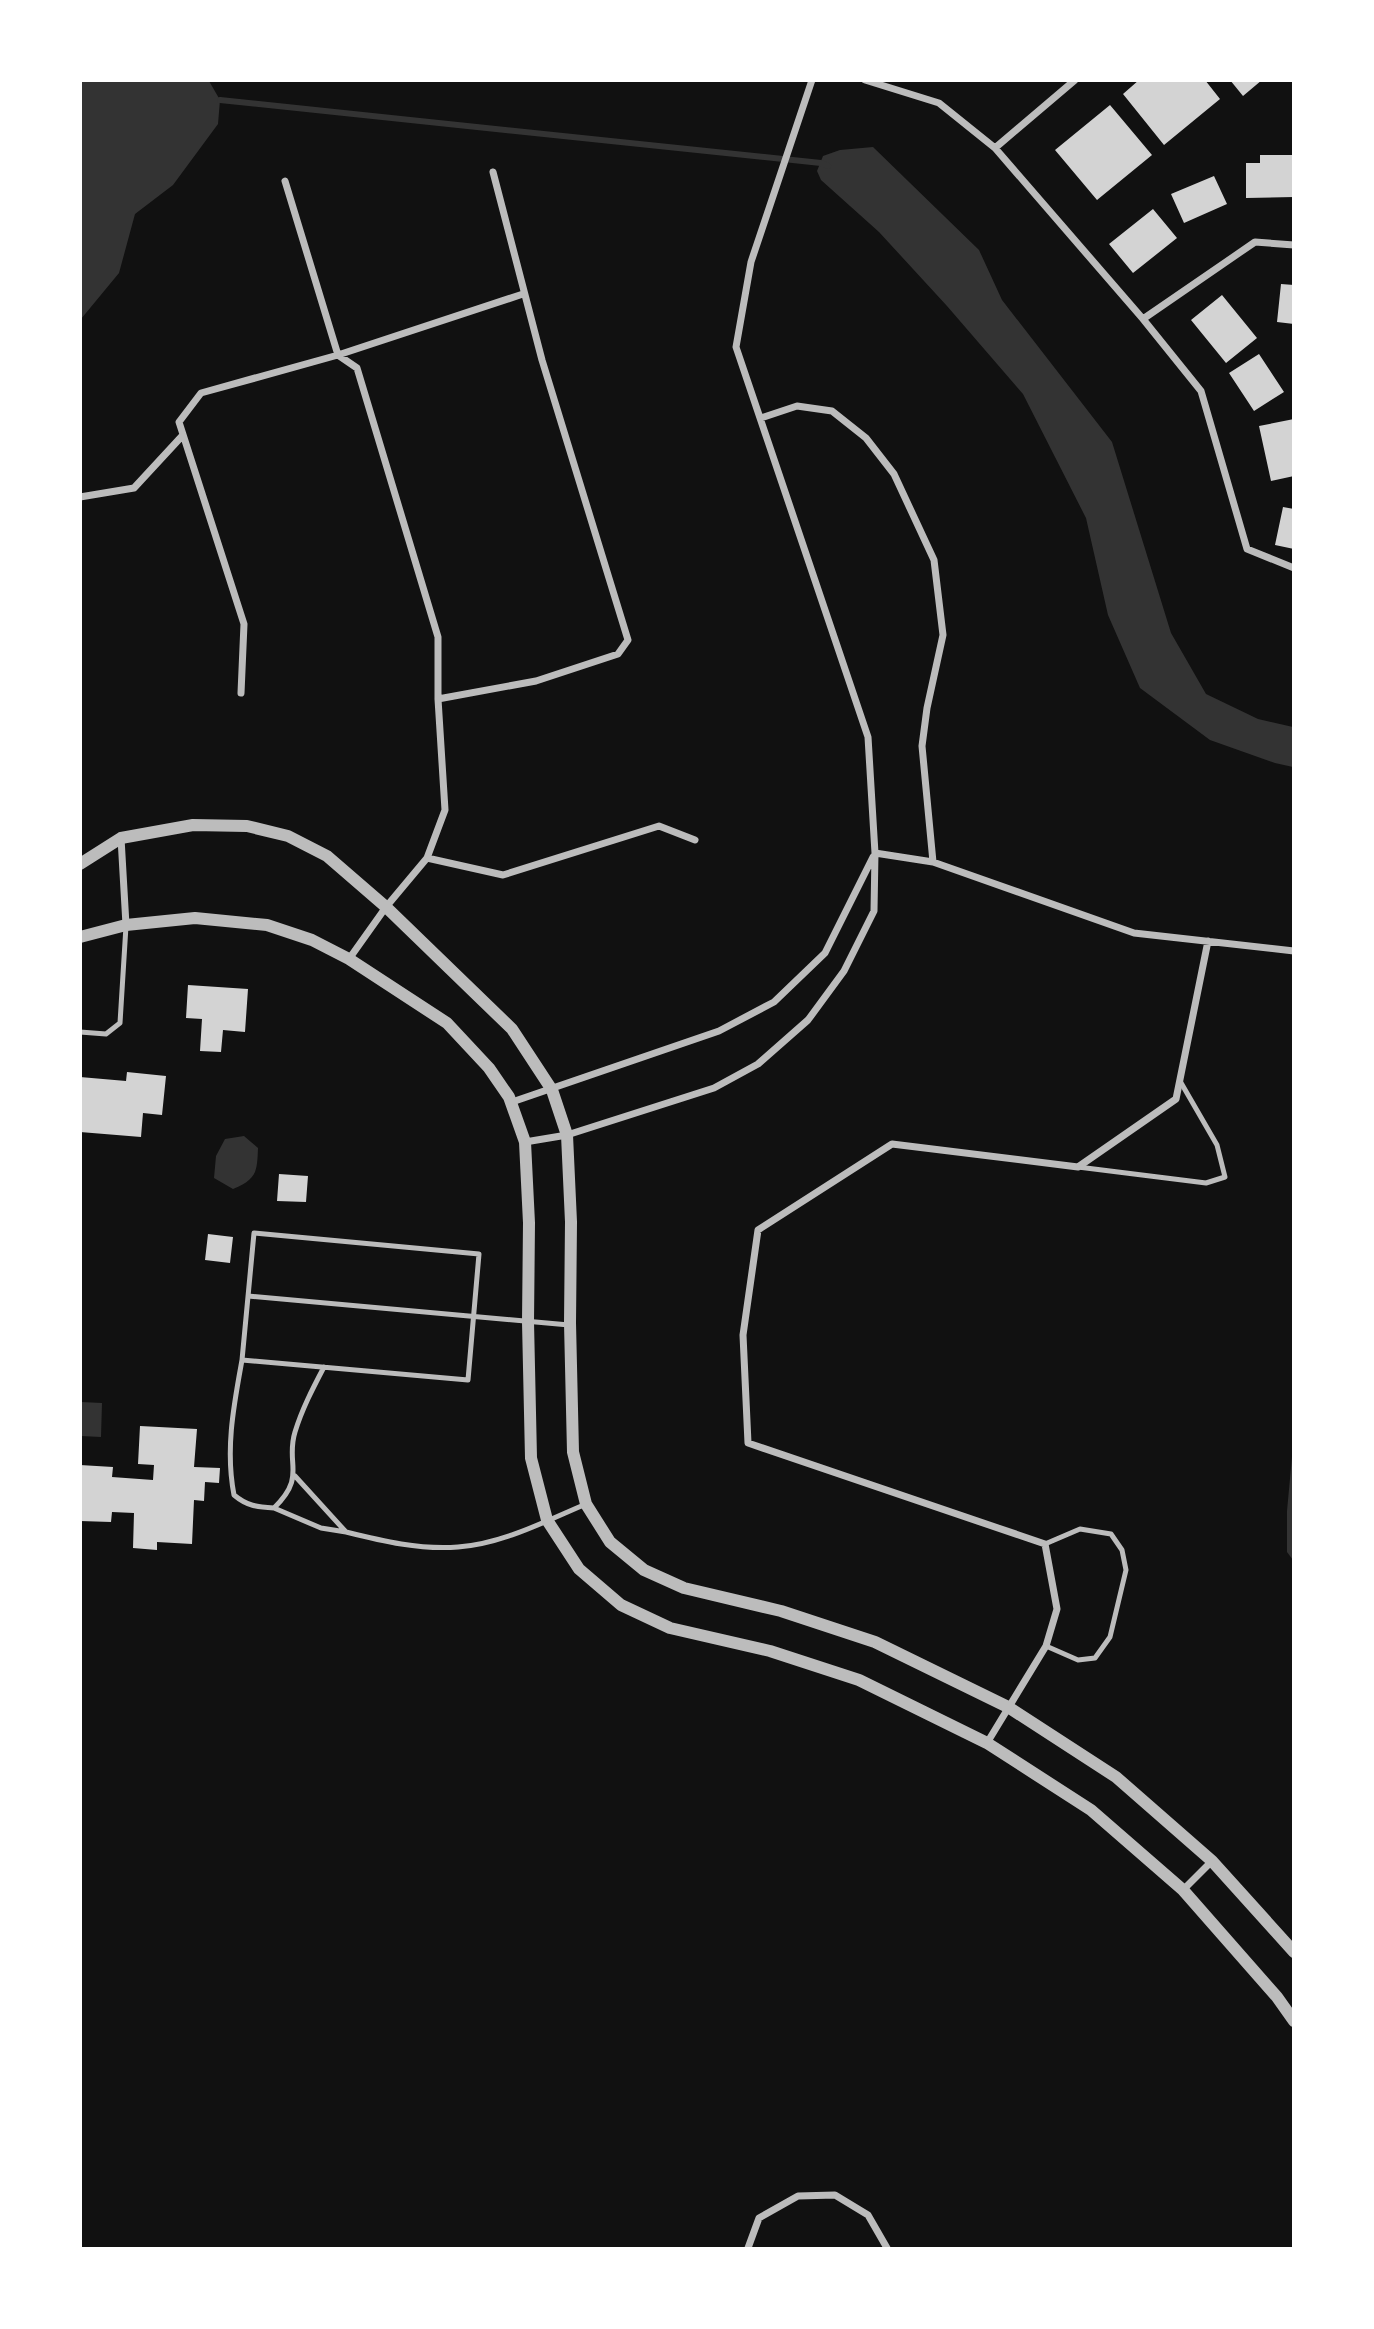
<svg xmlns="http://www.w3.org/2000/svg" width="1374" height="2329" font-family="'Space Grotesk',sans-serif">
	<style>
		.water { fill: #333 }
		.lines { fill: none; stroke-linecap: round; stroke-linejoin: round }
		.stream { stroke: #333; stroke-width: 6 }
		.building { fill: #d3d3d3 }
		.service { stroke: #bcbcbc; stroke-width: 5 }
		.minor { stroke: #bcbcbc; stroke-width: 7 }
		.tertiary { stroke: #bcbcbc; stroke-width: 12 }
	</style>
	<rect width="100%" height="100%" fill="#111"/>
	<!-- water -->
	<path class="water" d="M 81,80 L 209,81 L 220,100 L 218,124 L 173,185 L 135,214 L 119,273 L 81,319 Z
		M 873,147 L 979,250 L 1002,300 L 1112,442 L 1171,633 L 1206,694 L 1258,719 L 1293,727 L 1293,767 L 1275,763 L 1210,740 L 1140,688 L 1108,615 L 1086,518 L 1023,394 L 947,306 L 879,232 L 821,180 L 817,171 L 823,156 L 840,150 Z
		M 244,1136 L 258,1148 C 257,1172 257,1179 233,1189 L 214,1178 L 216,1156 L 225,1139 Z
		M 81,1402 L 102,1403 L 101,1437 L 81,1436 Z
		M 1293,1446 L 1294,1560 L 1293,1560 L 1287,1552 L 1287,1511 Z"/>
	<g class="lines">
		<!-- stream -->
		<path class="stream" d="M 220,100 L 821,163 L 828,166"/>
	</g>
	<!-- building -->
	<path class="building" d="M 1139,80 L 1205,80 L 1220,99 L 1164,145 L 1123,94 Z
		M 1230,80 L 1262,80 L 1243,96 Z
		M 1110,105 L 1152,155 L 1097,200 L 1055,150 Z
		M 1260,155 L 1294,155 L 1294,197 L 1246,198 L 1246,163 L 1260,163 Z
		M 1214,176 L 1227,204 L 1184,223 L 1171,194 Z
		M 1153,209 L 1177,238 L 1133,273 L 1109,244 Z
		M 1281,284 L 1294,285 L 1294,324 L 1277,322 Z
		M 1222,295 L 1257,338 L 1226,363 L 1191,320 Z
		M 1259,354 L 1284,392 L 1254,411 L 1229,373 Z
		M 1294,419 L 1294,476 L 1271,481 L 1259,426 Z
		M 1283,507 L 1294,509 L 1294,549 L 1275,545 Z
		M 188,985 L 248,989 L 245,1032 L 223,1030 L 221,1052 L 200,1051 L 202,1019 L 186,1018 Z
		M 127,1072 L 166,1076 L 162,1115 L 143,1113 L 141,1137 L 80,1132 L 80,1077 L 126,1081 Z
		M 279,1174 L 308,1176 L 306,1202 L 277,1201 Z
		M 208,1234 L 233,1237 L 230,1263 L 205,1260 Z
		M 140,1426 L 197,1429 L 194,1467 L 220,1468 L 219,1483 L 205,1482 L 204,1501 L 194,1500 L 192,1544 L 157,1542 L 157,1550 L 133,1548 L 134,1513 L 112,1512 L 111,1522 L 80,1521 L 80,1465 L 113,1467 L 112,1477 L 153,1480 L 154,1465 L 138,1464 Z"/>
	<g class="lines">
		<!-- service -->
		<path class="service" d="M 80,1032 L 106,1034 L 120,1023 L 126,926
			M 1078,1167 L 1206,1183 L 1225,1177 L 1217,1145 L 1180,1081
			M 254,1233 L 479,1254 L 468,1380 L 242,1360 Z
			M 248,1296 L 569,1325
			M 242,1360 C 234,1404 225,1449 234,1495 C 247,1506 257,1507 274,1508 C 307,1476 285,1464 295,1432 C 302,1409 313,1388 324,1367
			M 274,1508 L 321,1528 L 346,1532 L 295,1476
			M 346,1532 C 382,1541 420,1550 458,1547 C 502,1544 546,1521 586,1504
			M 1045,1544 L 1080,1529 L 1111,1534 L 1122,1550 L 1126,1570 L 1110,1637 L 1095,1658 L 1078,1660 L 1046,1646"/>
		<!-- minor -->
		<path class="minor" d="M 865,80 L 939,103 L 995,148 L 1143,319 L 1201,391 L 1247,549 L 1294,568
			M 995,148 L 1075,80
			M 285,181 L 338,355 L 357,368 L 438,637 L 438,699 L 445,810 L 427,858 L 386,907 L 349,959
			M 1143,319 L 1255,242 L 1294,245
			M 761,418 L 797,406 L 832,411 L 866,438 L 894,474 L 934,560 L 943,635 L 927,708 L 922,746 L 933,862
			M 80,497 L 134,488 L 183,435
			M 241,693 L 244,624 L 179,422 L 201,393 L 338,355 L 523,294
			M 438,699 L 536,681 L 618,654 L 628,640 L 542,360 L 493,172
			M 121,838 L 126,925
			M 875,853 L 933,862 L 1134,933 L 1294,951
			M 427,858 L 503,875 L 659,826 L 695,840
			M 512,1102 L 719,1031 L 774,1002 L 825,953 L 873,857
			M 525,1142 L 567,1135 L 714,1088 L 758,1064 L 808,1020 L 844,971 L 874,911 L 875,853 L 868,737 L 736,347 L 751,262 L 812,80
			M 987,1743 L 1046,1646 L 1057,1609 L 1045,1544 L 748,1443 L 743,1335 L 758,1230 L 892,1144 L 1078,1167 L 1176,1099 L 1208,941
			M 1183,1890 L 1212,1861
			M 748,2248 L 759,2218 L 798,2196 L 835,2195 L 868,2215 L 887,2248"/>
		<!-- tertiary -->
		<path class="tertiary" d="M 80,864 L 121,838 L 193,825 L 247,826 L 288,836 L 327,856 L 386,907 L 512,1029 L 552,1090 L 567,1135 L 571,1222 L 570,1323 L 573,1452 L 586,1504 L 610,1542 L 644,1570 L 684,1588 L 781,1611 L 875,1642 L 1008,1707 L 1116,1777 L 1212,1861 L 1294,1952
			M 80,937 L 126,925 L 195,918 L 267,925 L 312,940 L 349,959 L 447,1023 L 489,1068 L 509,1097 L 525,1142 L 529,1223 L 528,1322 L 531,1458 L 547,1520 L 579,1569 L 621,1605 L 670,1628 L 770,1651 L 859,1680 L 987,1743 L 1091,1810 L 1183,1890 L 1277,1997 L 1294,2021"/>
	</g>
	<!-- border -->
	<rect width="1374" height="2329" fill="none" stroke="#ffffff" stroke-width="164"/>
</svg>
